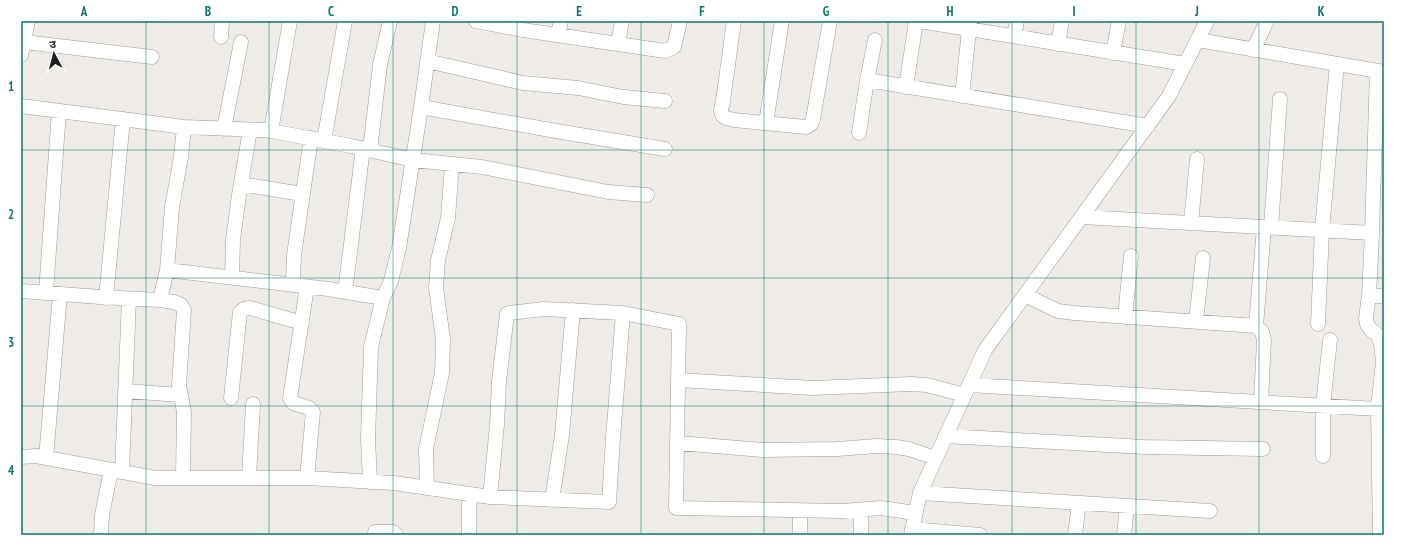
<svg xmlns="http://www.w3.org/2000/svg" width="1405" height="556" font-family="'PT Sans Narrow','Noto Sans Devanagari',sans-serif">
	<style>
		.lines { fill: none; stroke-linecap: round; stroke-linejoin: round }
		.minor-casing { stroke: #9c9c9c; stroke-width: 15 }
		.minor { stroke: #fff; stroke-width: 14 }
		.grid { fill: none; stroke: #0f766e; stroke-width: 1; stroke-opacity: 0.55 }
		.neatline { fill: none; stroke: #0f766e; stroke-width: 1.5 }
		.grid-label { font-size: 13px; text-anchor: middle; font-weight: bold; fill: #0f766e }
	</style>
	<rect width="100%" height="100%" fill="#efebe7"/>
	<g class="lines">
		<defs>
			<path id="minor" d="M 476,21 L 523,30 L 665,51 L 674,47 L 680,21
				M 734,21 L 723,101 L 721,110 L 722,115 L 726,118 L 734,120 L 806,127 L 811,124 L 813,119 L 830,21
				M 919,21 L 1185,64
				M 558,35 L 561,21
				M 1014,36 L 1017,21
				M 221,37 L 222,21
				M 1198,40 L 1384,72
				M 24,42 L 152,57
				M 618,44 L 622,21
				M 1058,44 L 1062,21
				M 1253,50 L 1267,21
				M 1113,53 L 1119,21
				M 21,55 L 28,21
				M 427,61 L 523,83 L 578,88 L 623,97 L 665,101
				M 867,80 L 875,40
				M 906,87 L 916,21
				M 962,96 L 970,21
				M 21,106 L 184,127
				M 421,107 L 556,131 L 665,149
				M 766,123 L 782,21
				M 224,129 L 241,42
				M 271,131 L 351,146 L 413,160 L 482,167 L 608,192 L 647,195
				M 859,133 L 867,80 L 1148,126
				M 324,141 L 345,21
				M 370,150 L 380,65 L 390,21
				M 241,184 L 302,194
				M 1082,217 L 1372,233 L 1369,296 L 1384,296
				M 1191,223 L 1197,159
				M 1271,227 L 1280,99
				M 1372,233 L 1377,71
				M 167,270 L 328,289 L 383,298
				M 232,277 L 233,240 L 239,195 L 250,130
				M 293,285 L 294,255 L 311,138
				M 21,291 L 100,297 L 160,300 L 167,270 L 172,207 L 181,157 L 184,127 L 264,130 L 271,131 L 290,21
				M 46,292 L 59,111
				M 345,292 L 363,148
				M 1025,295 L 1058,311 L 1074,313 L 1256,326 L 1262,332 L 1264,340 L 1261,402
				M 1369,296 L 1366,318 L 1367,324 L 1371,330 L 1378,335 L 1381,344 L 1383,362 L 1378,409 L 1380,535
				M 106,298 L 123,119
				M 160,300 L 174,302 L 181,305 L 184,310 L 179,386 L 184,412 L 183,478
				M 1125,317 L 1131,256
				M 1196,321 L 1203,258
				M 1318,324 L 1322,230 L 1337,64
				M 1256,326 L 1264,227
				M 678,380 L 813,388 L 911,384 L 927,385 L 964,395
				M 969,385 L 1378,409
				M 125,391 L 180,395
				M 231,398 L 240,312 L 244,309 L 250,308 L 302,323
				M 945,436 L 1145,447 L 1263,449
				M 678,443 L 763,450 L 837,449 L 877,446 L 896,447 L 909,449 L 935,458
				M 1323,456 L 1323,406 L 1330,340
				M 21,457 L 36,456 L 155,478 L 307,478 L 394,483 L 490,497 L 609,502 L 613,438 L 623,313
				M 46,458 L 60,294
				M 122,472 L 129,299
				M 249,477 L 253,404
				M 307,478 L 313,412 L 309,408 L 293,403 L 290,398 L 307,287
				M 370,482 L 368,439 L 371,347 L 383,298 L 391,281 L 399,248 L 421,107 L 433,21
				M 427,488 L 426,449 L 442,373 L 443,339 L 436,288 L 438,260 L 448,218 L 452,164
				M 920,493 L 1210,511
				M 490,497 L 497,425 L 499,381 L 507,314 L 509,313 L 544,309 L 623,313 L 679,324 L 676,508 L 842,511 L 881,508 L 915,513
				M 552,500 L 562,435 L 573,310
				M 861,510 L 861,535
				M 800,511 L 800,535
				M 912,529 L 980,535
				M 375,532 L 393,532 L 396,535
				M 101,535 L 102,515 L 111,470
				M 469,535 L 469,494
				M 911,535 L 920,493 L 985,350 L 1169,96 L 1207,21
				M 1075,535 L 1079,503
				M 1124,535 L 1127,506"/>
		</defs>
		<!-- minor casing -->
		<use href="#minor" class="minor-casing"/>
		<!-- minor -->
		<use href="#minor" class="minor"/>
	</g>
	<!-- grid -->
	<path class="grid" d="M 146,21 L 146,535M 269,21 L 269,535M 393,21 L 393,535M 517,21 L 517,535M 641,21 L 641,535M 764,21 L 764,535M 888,21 L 888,535M 1012,21 L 1012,535M 1136,21 L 1136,535M 1259,21 L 1259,535M 21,150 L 1384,150M 21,278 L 1384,278M 21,406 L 1384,406"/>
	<!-- border -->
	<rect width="1405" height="556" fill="none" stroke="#ffffff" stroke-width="44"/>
	<!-- north arrow -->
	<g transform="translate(54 54) rotate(353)" stroke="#ffffff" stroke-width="3" paint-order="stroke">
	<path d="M0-3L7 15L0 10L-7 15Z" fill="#1f1f1f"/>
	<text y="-6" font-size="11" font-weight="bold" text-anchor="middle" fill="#1f1f1f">उ</text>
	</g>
	<rect x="22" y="22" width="1361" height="512" class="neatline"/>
	<g class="grid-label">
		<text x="84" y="16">A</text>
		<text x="208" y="16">B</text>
		<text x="331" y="16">C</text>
		<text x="455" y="16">D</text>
		<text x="579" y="16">E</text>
		<text x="702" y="16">F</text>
		<text x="826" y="16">G</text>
		<text x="950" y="16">H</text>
		<text x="1074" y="16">I</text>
		<text x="1197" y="16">J</text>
		<text x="1321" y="16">K</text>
		<text x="11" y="91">1</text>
		<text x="11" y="219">2</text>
		<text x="11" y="347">3</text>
		<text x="11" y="475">4</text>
	</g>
</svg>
